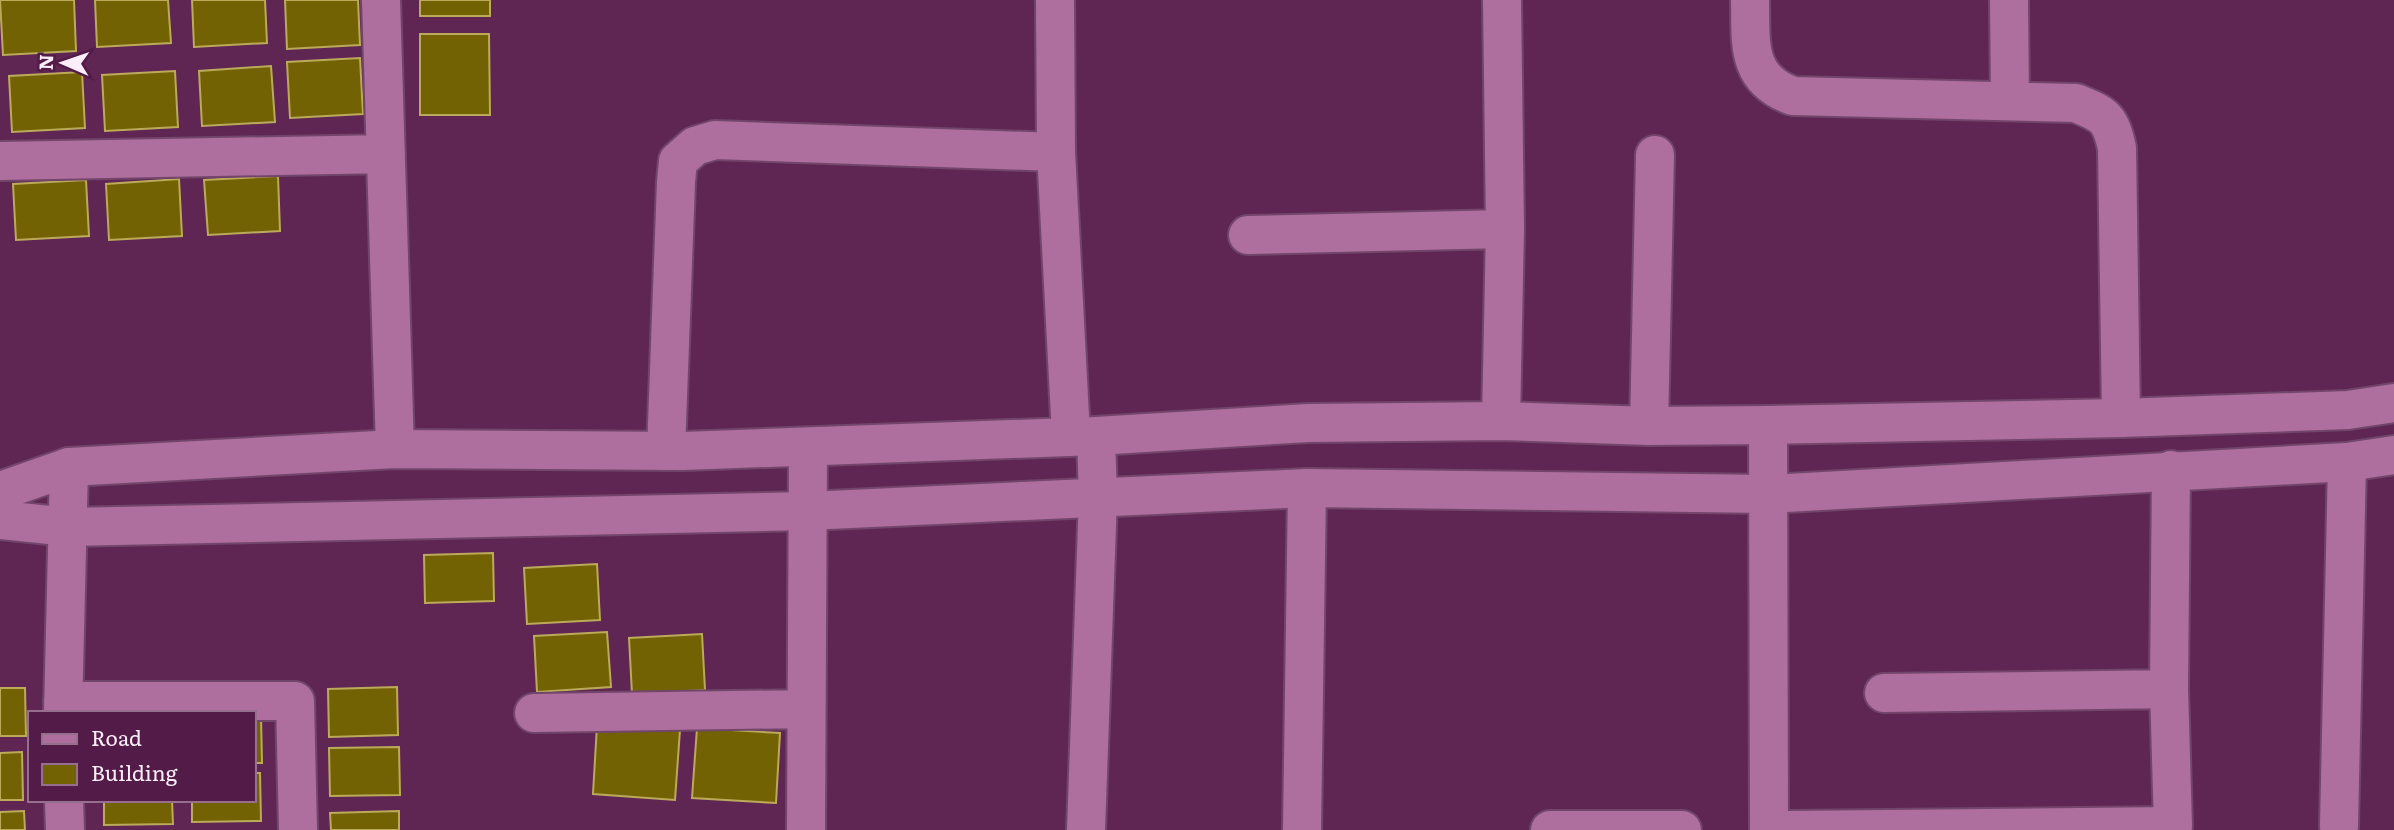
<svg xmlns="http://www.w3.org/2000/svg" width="2394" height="830" font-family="Literata,serif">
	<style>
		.building { fill: #736203; stroke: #bcaa5b; stroke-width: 2 }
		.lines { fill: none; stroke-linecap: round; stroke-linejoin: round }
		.minor-casing { stroke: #72456a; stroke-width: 42 }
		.tertiary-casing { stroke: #72456a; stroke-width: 42 }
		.minor { stroke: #ae6e9e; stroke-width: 38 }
		.tertiary { stroke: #ae6e9e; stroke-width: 38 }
	</style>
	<rect width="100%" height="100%" fill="#5f2653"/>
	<!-- building -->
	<path class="building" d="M 0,0 L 74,0 L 76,51 L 3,55 Z
		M 95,0 L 168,0 L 171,43 L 97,47 Z
		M 192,0 L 265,0 L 267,43 L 194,47 Z
		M 285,0 L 358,0 L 360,45 L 287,49 Z
		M 420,0 L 490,0 L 490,16 L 420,16 Z
		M 420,34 L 489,34 L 490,115 L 420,115 Z
		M 360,58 L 363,114 L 290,118 L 287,62 Z
		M 271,66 L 275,122 L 202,126 L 199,71 Z
		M 175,71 L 178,127 L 105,131 L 102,75 Z
		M 82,72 L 85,128 L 12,132 L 9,76 Z
		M 278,176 L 280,231 L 208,235 L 204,180 Z
		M 179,179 L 182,236 L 109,240 L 106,184 Z
		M 86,180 L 89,236 L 16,240 L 13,184 Z
		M 493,553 L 494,601 L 425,603 L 424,555 Z
		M 597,564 L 600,620 L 527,624 L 524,568 Z
		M 607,632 L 611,687 L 537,692 L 534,636 Z
		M 702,634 L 705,690 L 632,694 L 629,638 Z
		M 397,687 L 398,735 L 329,737 L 328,689 Z
		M 0,688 L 25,688 L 26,736 L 0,736 Z
		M 254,716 L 261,716 L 262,763 L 254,763 Z
		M 597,725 L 680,730 L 675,800 L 593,794 Z
		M 697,728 L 780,733 L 776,803 L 692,798 Z
		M 399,747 L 400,795 L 330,796 L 329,748 Z
		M 22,752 L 23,800 L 0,800 L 0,753 Z
		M 254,773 L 260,773 L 261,821 L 192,822 L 192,800 L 254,800 Z
		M 104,800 L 172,800 L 173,824 L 104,825 Z
		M 24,811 L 25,830 L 0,830 L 0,812 Z
		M 399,811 L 399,830 L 331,830 L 330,813 Z"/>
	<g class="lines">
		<defs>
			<path id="minor" d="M 381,0 L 395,449
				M 1750,0 C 1751,42 1745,79 1793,96 L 2076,103 C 2105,115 2110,117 2117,148 L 2121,418
				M 2009,0 L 2010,100
				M 0,161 L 386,154
				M 1248,235 L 1505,229
				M 1501,421 L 1505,229 L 1502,0
				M 1768,425 L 1769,830
				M 1649,426 L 1655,155
				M 666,451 L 676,182 L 678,161 L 695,146 L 715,140 L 1056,152
				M 1884,693 L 2169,689
				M 63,701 L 295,701 L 298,830
				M 63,713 L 69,467
				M 534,713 L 805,709
				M 64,800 L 65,830
				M 2339,826 L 2347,462
				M 806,830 L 808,447
				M 1086,830 L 1098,497 L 1096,436
				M 1302,830 L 1307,488
				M 1550,830 L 1682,830
				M 1788,830 L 2173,826 L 2169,689 L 2171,470"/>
			<path id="tertiary" d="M 1055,0 L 1056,152 L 1071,435
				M 0,491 L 69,467 L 395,449 L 683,451 L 1096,436 L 1308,423 L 1501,421 L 1649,426 L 1768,425 L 2121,418 L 2348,410 L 2394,403
				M 0,520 L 69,527 L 807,511 L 1307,488 L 1768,494 L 2347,462 L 2394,455"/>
		</defs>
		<!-- minor casing -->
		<use href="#minor" class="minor-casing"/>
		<!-- tertiary casing -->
		<use href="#tertiary" class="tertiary-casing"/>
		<!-- minor -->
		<use href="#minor" class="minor"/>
		<!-- tertiary -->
		<use href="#tertiary" class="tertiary"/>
	</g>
	<!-- legend -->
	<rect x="28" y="711" width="228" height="91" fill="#531b48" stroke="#976f8e" stroke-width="2"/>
	<rect x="42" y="734" width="35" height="10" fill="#ae6e9e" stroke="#976f8e" stroke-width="2"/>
	<text x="91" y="746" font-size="21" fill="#fceef8">Road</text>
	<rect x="42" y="764" width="35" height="21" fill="#736203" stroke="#976f8e" stroke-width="2"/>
	<text x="91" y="781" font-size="21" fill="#fceef8">Building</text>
	<!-- north arrow -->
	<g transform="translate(63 63) rotate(272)" stroke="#531b48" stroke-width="5" paint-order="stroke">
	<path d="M0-5L12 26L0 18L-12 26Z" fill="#fceef8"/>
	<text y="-10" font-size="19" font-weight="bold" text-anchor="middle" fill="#fceef8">N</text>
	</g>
</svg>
